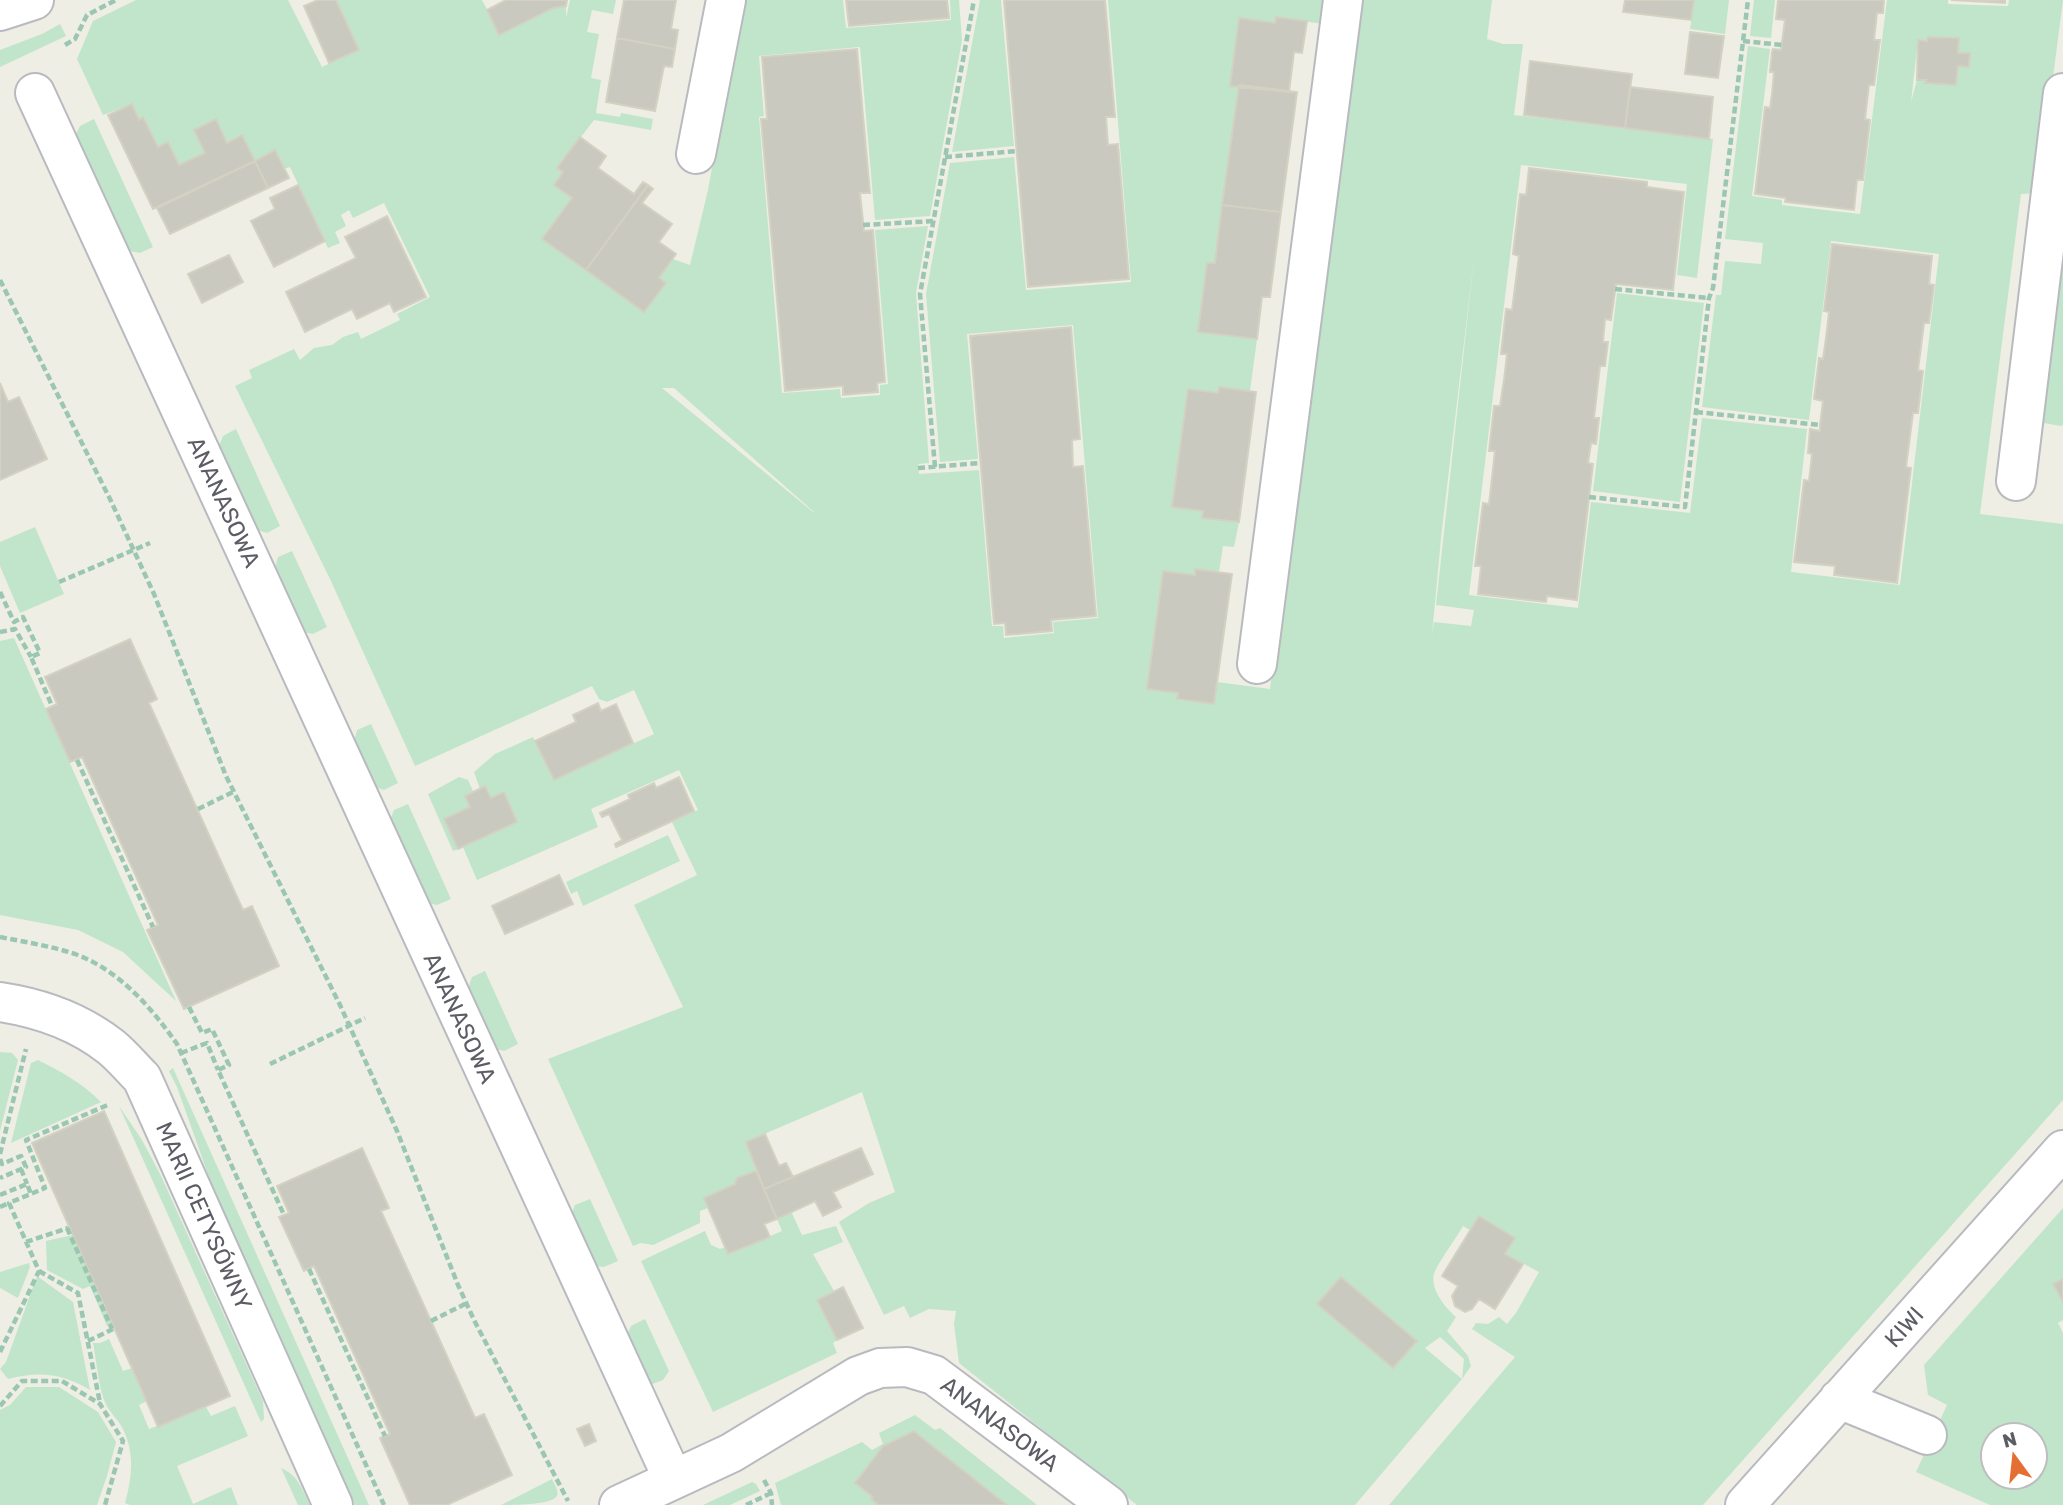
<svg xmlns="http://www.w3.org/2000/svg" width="2063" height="1505" font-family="Rubik,sans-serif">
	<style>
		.green { fill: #c1e5ca; fill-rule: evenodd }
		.building { fill: #c9c9c0; stroke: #d3d2c2; stroke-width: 2 }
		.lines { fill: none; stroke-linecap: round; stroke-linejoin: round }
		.minor-casing { stroke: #b9bac0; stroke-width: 42 }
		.path { stroke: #9ac6b2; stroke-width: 4.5; stroke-dasharray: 7 3.5; stroke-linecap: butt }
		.minor { stroke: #fff; stroke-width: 38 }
		.labels { text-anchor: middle; stroke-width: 5; stroke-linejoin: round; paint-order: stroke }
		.street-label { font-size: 23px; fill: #5c5d64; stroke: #fff }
	</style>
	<rect width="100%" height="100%" fill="#eeeee4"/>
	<!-- green -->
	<path class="green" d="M 136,0 L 288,0 L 322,67 L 358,50 L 336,0 L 482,0 L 500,34 L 553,8 L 566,6 L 566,18 L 570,0 L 616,0 L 613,14 L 592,10 L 587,32 L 599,34 L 591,78 L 601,80 L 596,113 L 620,117 L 621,113 L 653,119 L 651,130 L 594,120 L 558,167 L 563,172 L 554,185 L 572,198 L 542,239 L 644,312 L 665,283 L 659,278 L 673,259 L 690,265 L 708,190 L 742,0 L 843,0 L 846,28 L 951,20 L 950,0 L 959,0 L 962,40 L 930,216 L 875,220 L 860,47 L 759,56 L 764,116 L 759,117 L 782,393 L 840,389 L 841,398 L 880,395 L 880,385 L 888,384 L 875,230 L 928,226 L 916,293 L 929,463 L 918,464 L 919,474 L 979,470 L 992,626 L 1003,626 L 1004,638 L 1054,633 L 1053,622 L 1098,618 L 1073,325 L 967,334 L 978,459 L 940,462 L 926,294 L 950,163 L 1014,157 L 1026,290 L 1131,282 L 1108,0 L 1327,0 L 1323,24 L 1276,17 L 1275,23 L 1239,18 L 1230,85 L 1239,87 L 1215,263 L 1207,263 L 1198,331 L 1257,339 L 1250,391 L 1220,387 L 1218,393 L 1188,389 L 1172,507 L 1203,511 L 1202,518 L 1239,522 L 1234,547 L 1223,546 L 1219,572 L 1196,569 L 1195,575 L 1163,571 L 1147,689 L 1178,693 L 1178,700 L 1214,704 L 1217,682 L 1270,689 L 1361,0 L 1492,0 L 1487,39 L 1503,44 L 1523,44 L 1514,115 L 1713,139 L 1697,278 L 1677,275 L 1687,184 L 1521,165 L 1469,595 L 1578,608 L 1591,502 L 1690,513 L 1702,418 L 1807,429 L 1791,572 L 1900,585 L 1939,254 L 1831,241 L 1809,420 L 1702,407 L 1716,295 L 1721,295 L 1725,261 L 1761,264 L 1763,243 L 1725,239 L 1748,46 L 1770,49 L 1752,196 L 1782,200 L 1782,205 L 1860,214 L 1887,0 L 1948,0 L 1948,4 L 2008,6 L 2009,0 L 2063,0 L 2038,193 L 2021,194 L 1980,514 L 2063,524 L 2063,1100 L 1703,1505 L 1389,1505 L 1515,1357 L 1472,1329 L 1476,1323 L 1488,1324 L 1499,1317 L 1507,1324 L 1516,1313 L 1539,1272 L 1505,1254 L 1515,1238 L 1479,1216 L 1470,1230 L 1463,1226 C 1457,1237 1437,1264 1434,1274 C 1430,1290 1446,1308 1456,1317 L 1447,1331 L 1468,1356 L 1471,1366 L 1462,1379 L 1355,1505 L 1137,1505 L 959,1363 L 954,1324 L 956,1311 L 929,1309 L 910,1318 L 904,1306 L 884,1315 L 839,1222 L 869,1203 L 895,1192 L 862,1092 L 746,1142 L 756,1171 L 738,1178 L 735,1184 L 705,1198 L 708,1208 L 700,1211 L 700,1223 L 653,1245 L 641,1243 L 633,1246 L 548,1059 L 683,1007 L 634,905 L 697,875 L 672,822 L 698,810 L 679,770 L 591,809 L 598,827 L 477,880 L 463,847 L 517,822 L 504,792 L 491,798 L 485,786 L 480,789 L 474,772 L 495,754 L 533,737 L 554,780 L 654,734 L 634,690 L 607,702 L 599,699 L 592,686 L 415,766 L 330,579 L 235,386 L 252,378 L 249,370 L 294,349 L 300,360 L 314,348 L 332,345 L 343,337 L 358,332 L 361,339 L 400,320 L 397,314 L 430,297 L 384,203 L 353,218 L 349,210 L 341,215 L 346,226 L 335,232 L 340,243 L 328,248 L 290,167 L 284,169 L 275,150 L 255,161 L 243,136 L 227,143 L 216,119 L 194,130 L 205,153 L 179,165 L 168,143 L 158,147 L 144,117 L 139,120 L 132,104 L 103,115 L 77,59 L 93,21 ZM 1928,37 L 1958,38 L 1958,53 L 1970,54 L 1969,67 L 1958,66 L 1956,85 L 1926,83 L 1926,80 L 1917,80 L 1911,102 L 1918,40 L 1927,41 ZM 1474,258 L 1436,605 L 1474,610 L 1471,626 L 1434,622 L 1432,635 L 1441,538 ZM 662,388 L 674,388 L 814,512 L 813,512 ZM 1440,1337 L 1464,1359 L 1462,1379 L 1425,1348 Z
		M 980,0 L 1001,0 L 1014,146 L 952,152 Z
		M 1694,0 L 1729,0 L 1725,34 L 1690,29 Z
		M 1754,0 L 1775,0 L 1771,38 L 1750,36 Z
		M 60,24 L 66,36 L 0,67 L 0,50 L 42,34 Z
		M 94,119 L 153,247 L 140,253 L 129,251 L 76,134 L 80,126 Z
		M 2052,255 L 2063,256 L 2063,425 L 2061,426 L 2044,423 L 2033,404 Z
		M 1617,293 L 1704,303 L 1680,502 L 1593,491 Z
		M 236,429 L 280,526 L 267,533 L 257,530 L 219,446 L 223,436 Z
		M 35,527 L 64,594 L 20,613 L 0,566 L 0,542 Z
		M 292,551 L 327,627 L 313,634 L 303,632 L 275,568 L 278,557 Z
		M 14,638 L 176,1001 L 123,952 L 78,930 L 0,915 L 0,641 Z
		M 371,724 L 398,783 L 384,790 L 375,787 L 354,741 L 357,730 Z
		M 459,777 L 468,780 L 473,791 L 465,796 L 470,807 L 444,819 L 458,849 L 453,851 L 428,794 Z
		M 408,804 L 451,899 L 437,905 L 427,903 L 390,820 L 394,810 Z
		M 668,835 L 680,861 L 583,906 L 577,891 L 571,894 L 566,882 Z
		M 485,971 L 518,1044 L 504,1051 L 494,1048 L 468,989 L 472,977 Z
		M 0,1052 L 12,1053 L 18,1060 L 0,1131 Z
		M 38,1060 C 62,1072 82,1083 101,1102 L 11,1143 L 31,1063 Z
		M 173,1068 L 369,1505 L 355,1505 L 215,1194 L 177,1087 L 169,1071 Z
		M 119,1106 L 142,1140 L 161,1176 L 263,1401 L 264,1419 L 261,1422 Z
		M 590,1199 L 618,1261 L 604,1267 L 595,1266 L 571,1215 L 575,1205 Z
		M 2063,1208 L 2063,1279 L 2054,1284 L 2063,1302 L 2063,1320 L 2058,1323 L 2063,1333 L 2063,1505 L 1990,1505 L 1916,1472 L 1947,1405 L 1928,1395 L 1924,1365 ZM 1993,1435 L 2035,1435 L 2035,1477 L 1993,1477 Z
		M 791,1211 L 802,1235 L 836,1226 L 843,1242 L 813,1254 L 834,1291 L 817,1300 L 837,1340 L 833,1343 L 837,1353 L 713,1412 L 641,1261 L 705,1231 L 711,1245 L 720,1249 L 725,1247 L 728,1254 L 782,1231 L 777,1219 Z
		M 73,1235 L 113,1323 L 107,1326 L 90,1286 L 83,1289 L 47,1270 L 46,1241 Z
		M 29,1263 L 30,1267 L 18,1298 L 0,1288 L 0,1272 Z
		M 37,1276 L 73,1302 L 90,1390 C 62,1373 39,1371 8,1379 L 0,1369 L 6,1362 Z
		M 645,1319 L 669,1371 L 663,1380 L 650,1385 L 627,1335 L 631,1326 Z
		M 109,1339 L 123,1371 L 132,1368 L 147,1401 L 139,1405 L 149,1429 L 157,1426 L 159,1427 L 206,1407 L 211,1416 L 235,1406 L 248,1436 L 177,1466 L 193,1504 L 231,1487 L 238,1505 L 130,1505 L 125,1503 C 132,1477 135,1454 123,1429 C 118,1419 108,1411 105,1402 C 99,1389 96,1358 93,1343 L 100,1343 Z
		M 26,1387 L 59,1387 L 98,1412 L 116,1442 L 107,1476 L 97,1505 L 0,1505 L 0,1410 L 10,1405 Z
		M 915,1415 L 935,1430 L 940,1428 L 1037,1505 L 1007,1505 L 914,1431 L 883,1446 L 855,1482 L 873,1497 L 871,1500 L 878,1505 L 781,1505 L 775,1483 L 862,1442 L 872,1450 L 883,1444 L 879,1433 Z
		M 281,1468 C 298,1475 302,1489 310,1505 L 298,1505 Z
		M 552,1479 C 554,1484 559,1490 557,1496 C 552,1505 513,1505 501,1505 Z
		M 752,1482 L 756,1484 L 760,1491 L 730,1505 L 703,1505 Z"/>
	<!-- building -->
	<path class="building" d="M 318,0 L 336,0 L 359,50 L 329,63 L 304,6 Z
		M 506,0 L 567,0 L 566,6 L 553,8 L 499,35 L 487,10 Z
		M 624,0 L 676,0 L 671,29 L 678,30 L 675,49 L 617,38 Z
		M 846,0 L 947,0 L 949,18 L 849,26 Z
		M 1004,0 L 1105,0 L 1115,117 L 1106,117 L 1108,145 L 1118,144 L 1129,279 L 1028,287 Z
		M 1625,0 L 1694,0 L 1691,20 L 1623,12 Z
		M 1778,0 L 1884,0 L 1883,13 L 1877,13 L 1874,40 L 1880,40 L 1874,85 L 1869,85 L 1865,119 L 1870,120 L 1863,180 L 1857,180 L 1854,210 L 1785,202 L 1786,198 L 1755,194 L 1765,107 L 1770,108 L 1772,94 L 1774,72 L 1770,72 L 1772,52 L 1773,49 L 1781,50 L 1785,20 L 1776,19 Z
		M 1951,0 L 2005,0 L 2005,3 Z
		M 1276,17 L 1307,21 L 1302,53 L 1294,52 L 1289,92 L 1230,86 L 1239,18 L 1275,23 Z
		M 1690,32 L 1724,36 L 1718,78 L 1685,74 Z
		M 1928,37 L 1959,38 L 1958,53 L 1970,53 L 1969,67 L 1958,66 L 1956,85 L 1925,83 L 1926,80 L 1917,80 L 1918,40 L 1927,41 Z
		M 617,38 L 675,49 L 672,67 L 664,66 L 655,111 L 606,102 Z
		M 857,49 L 870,193 L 860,193 L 864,231 L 873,230 L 885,382 L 877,383 L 878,392 L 843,395 L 843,386 L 785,391 L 761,119 L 767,119 L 762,57 Z
		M 1530,61 L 1632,74 L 1625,128 L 1524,115 Z
		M 1239,85 L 1297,92 L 1281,212 L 1222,205 Z
		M 1630,87 L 1713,97 L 1709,139 L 1625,128 Z
		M 132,104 L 139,120 L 143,117 L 158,147 L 168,142 L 179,165 L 205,153 L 194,130 L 216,119 L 227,143 L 242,135 L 255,161 L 153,209 L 108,115 Z
		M 580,137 L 606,156 L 598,168 L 634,194 L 643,182 L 648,185 L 586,270 L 542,239 L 572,198 L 554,185 L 563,172 L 557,168 Z
		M 275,150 L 289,178 L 268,188 L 255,161 Z
		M 255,161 L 268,188 L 170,234 L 157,208 Z
		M 1529,168 L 1647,182 L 1647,187 L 1684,192 L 1673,290 L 1616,284 L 1611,320 L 1605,319 L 1603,342 L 1608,342 L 1605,366 L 1600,366 L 1594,418 L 1599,418 L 1596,444 L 1591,443 L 1588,463 L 1593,464 L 1577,600 L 1547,596 L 1546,602 L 1478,594 L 1481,566 L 1475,566 L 1483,503 L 1489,504 L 1495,451 L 1489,451 L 1494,406 L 1500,406 L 1504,380 L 1507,354 L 1501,354 L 1506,309 L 1512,310 L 1519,256 L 1513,254 L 1520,194 L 1526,195 Z
		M 298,185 L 325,241 L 274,267 L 251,221 L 275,209 L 270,198 Z
		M 648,185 L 653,189 L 642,203 L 672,224 L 659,242 L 676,254 L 659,278 L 666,283 L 644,312 L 586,270 Z
		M 1222,205 L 1281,212 L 1270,297 L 1262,297 L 1257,339 L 1198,332 L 1207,263 L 1215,263 Z
		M 387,216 L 426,297 L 394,312 L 390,303 L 357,319 L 352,309 L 305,332 L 286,292 L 356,258 L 345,237 Z
		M 1832,244 L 1932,256 L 1929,284 L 1934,285 L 1929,323 L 1924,323 L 1918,370 L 1923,371 L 1918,413 L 1913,413 L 1906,467 L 1911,468 L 1897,583 L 1834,575 L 1835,566 L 1794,562 L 1804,480 L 1809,481 L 1812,454 L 1808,453 L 1810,429 L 1820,431 L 1820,425 L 1823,401 L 1814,399 L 1819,358 L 1823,359 L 1826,338 L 1829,312 L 1824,311 Z
		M 229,255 L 243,282 L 202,303 L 188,274 Z
		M 1071,327 L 1080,439 L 1072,440 L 1073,467 L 1083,466 L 1096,616 L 1051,620 L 1052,631 L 1006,635 L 1005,623 L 994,624 L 970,336 Z
		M 0,383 L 8,402 L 19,397 L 47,459 L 0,480 Z
		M 1219,387 L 1256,392 L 1239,522 L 1202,518 L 1203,511 L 1172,507 L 1188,389 L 1218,393 Z
		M 1195,569 L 1232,574 L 1214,704 L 1177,699 L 1178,693 L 1147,689 L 1163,571 L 1195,575 Z
		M 130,639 L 157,699 L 149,703 L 243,910 L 252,906 L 279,966 L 184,1009 L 147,930 L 158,925 L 82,757 L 70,762 L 46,709 L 57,704 L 45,677 Z
		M 598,703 L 601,711 L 616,704 L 633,743 L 554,780 L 535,741 L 576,722 L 573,715 Z
		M 679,777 L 694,811 L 616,847 L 615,844 L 622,840 L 609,814 L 602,817 L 600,813 L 630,799 L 628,795 L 654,783 L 656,788 Z
		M 485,786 L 491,798 L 504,792 L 517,822 L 458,849 L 444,819 L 470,807 L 465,796 Z
		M 559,875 L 573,904 L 505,934 L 492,906 Z
		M 104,1111 L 230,1396 L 158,1427 L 32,1143 Z
		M 765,1134 L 779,1166 L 786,1163 L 793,1177 L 764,1189 L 746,1142 Z
		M 362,1148 L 389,1208 L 381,1211 L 431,1321 L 475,1418 L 484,1414 L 512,1475 L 447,1505 L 410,1505 L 380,1438 L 390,1434 L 314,1266 L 304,1271 L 279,1217 L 289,1213 L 277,1186 Z
		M 861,1148 L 873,1174 L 833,1192 L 841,1207 L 823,1216 L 815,1201 L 777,1219 L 764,1189 Z
		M 756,1171 L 777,1219 L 764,1224 L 770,1237 L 728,1254 L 704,1198 L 735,1184 L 737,1178 Z
		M 1479,1216 L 1515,1238 L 1505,1254 L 1523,1264 L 1495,1309 L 1479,1299 L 1472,1309 L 1465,1312 L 1455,1306 L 1452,1296 L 1458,1286 L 1442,1276 Z
		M 1341,1277 L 1417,1341 L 1393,1368 L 1317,1304 Z
		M 2063,1279 L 2063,1302 L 2053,1284 Z
		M 843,1287 L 863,1328 L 837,1340 L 817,1300 Z
		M 589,1424 L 596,1441 L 585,1446 L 577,1429 Z
		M 914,1431 L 926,1441 L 1007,1505 L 878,1505 L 871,1499 L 873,1497 L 855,1483 L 883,1446 Z"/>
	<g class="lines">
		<defs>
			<path id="minor" d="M 0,11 L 34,0
				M 35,93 L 673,1479
				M 696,154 L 726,0
				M 2016,481 L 2063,93
				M 1257,664 L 1343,0
				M 0,1002 C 40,1008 78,1021 111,1047 C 122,1056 132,1068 142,1078 L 333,1505
				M 1839,1399 L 1927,1435
				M 619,1505 L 731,1453 L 858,1376 L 880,1368 L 907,1367 L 934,1375 L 1108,1505
				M 1745,1505 L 2063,1150"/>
		</defs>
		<!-- minor casing -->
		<use href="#minor" class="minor-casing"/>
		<!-- path -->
		<path class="path" d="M 1743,41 L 1782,45
			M 65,45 L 75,39 L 87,15 L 116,0
			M 945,157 L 1017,151
			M 863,225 L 934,221
			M 0,280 L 110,499 L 154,594 L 226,776 L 340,1005 L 397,1131 L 458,1285 L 474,1320 L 568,1501
			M 1615,289 L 1709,298
			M 1696,412 L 1820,425
			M 935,467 L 920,294 L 974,0
			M 918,468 L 980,463
			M 1589,497 L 1685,507 L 1709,298 L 1713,288 L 1748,0
			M 59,582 L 150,543
			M 0,592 L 14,622 L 23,617 L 40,653 L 31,657 L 52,706
			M 0,632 L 15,629 L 31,657
			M 77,760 L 153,927
			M 198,809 L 233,792
			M 0,937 C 25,942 51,946 75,954 C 119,970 151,1007 177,1044 L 384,1505
			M 189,1007 L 202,1033 L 212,1029 L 229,1065 L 218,1070 L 284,1215
			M 181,1053 L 207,1043 L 218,1070
			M 270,1064 L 365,1018
			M 0,1154 L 26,1049
			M 0,1159 L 2,1164 L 21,1156 L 26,1167 L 0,1178
			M 21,1169 L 27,1184
			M 0,1195 L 27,1184 L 31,1194
			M 0,1207 L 9,1203
			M 67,1228 L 112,1329
			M 26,1242 L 68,1228
			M 309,1269 L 385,1436
			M 39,1271 L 78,1293 L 100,1403
			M 431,1321 L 467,1303
			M 88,1341 L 113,1329
			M 0,1352 L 39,1271 L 9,1203 L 45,1188 L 26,1140 L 110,1104
			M 0,1406 L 22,1381 L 62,1381 L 100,1404 L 123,1441 L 105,1505
			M 764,1480 L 771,1493 L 772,1505
			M 746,1505 L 771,1493"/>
		<!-- minor -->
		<use href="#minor" class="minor"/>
	</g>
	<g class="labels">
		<!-- street labels -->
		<g class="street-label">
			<text transform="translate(224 502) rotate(65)" y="8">ANANASOWA</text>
			<text transform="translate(460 1018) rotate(65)" y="8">ANANASOWA</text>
			<text transform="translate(204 1216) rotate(66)" y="8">MARII CETYSÓWNY</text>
			<text transform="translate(1904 1327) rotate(-48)" y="8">KIWI</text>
			<text transform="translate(1000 1424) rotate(37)" y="8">ANANASOWA</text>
		</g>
	</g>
	<!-- north arrow -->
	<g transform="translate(2014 1456) rotate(345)"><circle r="33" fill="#ffffff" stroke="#bebec1" stroke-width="2"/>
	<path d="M0-5L12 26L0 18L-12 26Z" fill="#e56f33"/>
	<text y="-10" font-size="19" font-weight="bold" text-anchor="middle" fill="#5c5d64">N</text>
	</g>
</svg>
